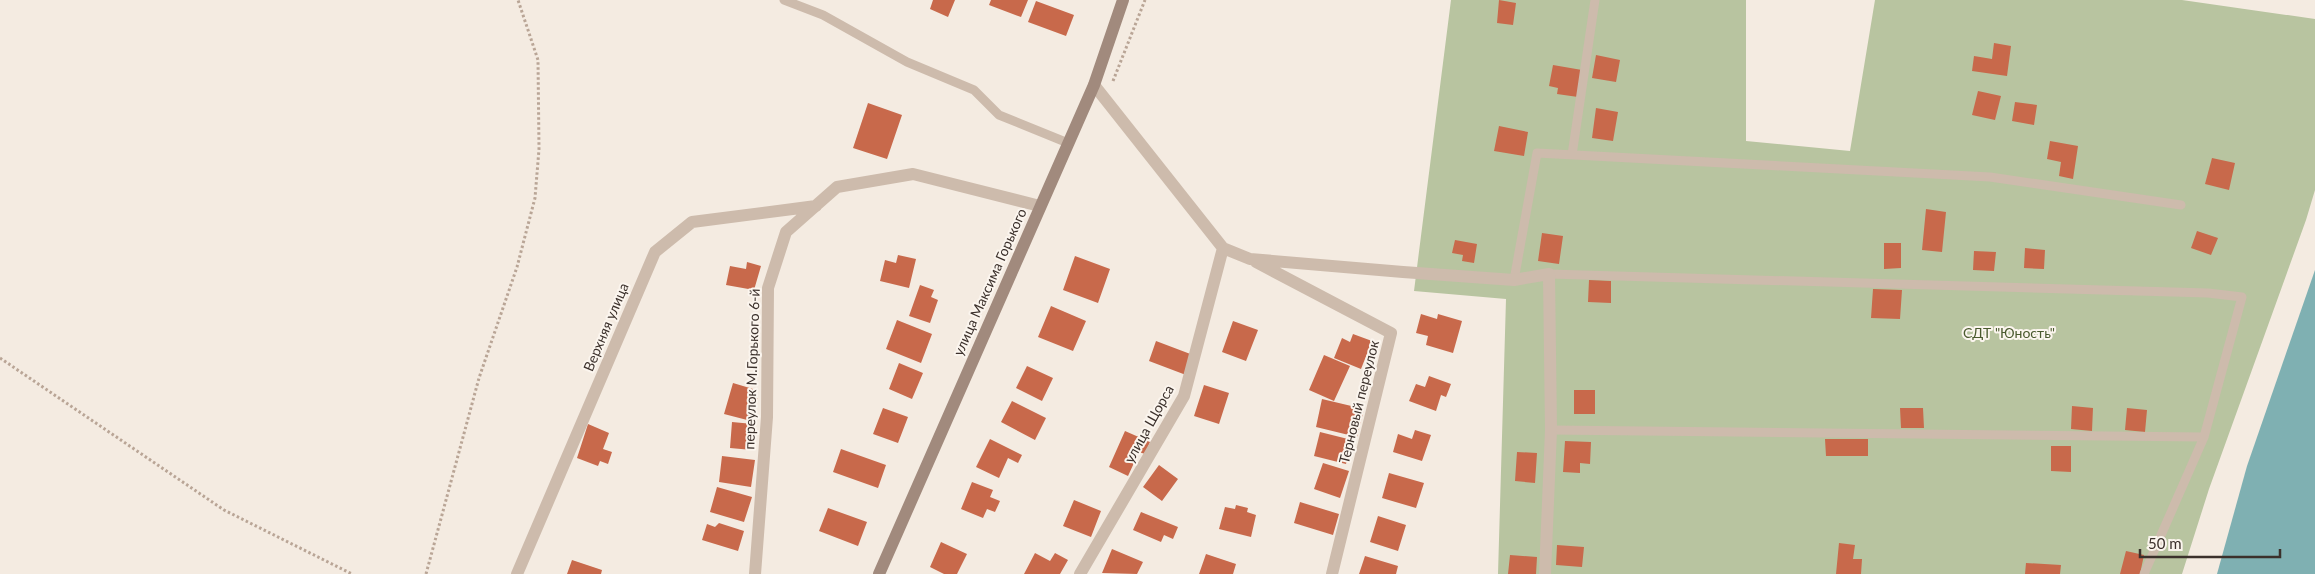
<svg xmlns="http://www.w3.org/2000/svg" width="2315" height="574" font-family="Lato,sans-serif">
	<style>
		.green { fill: #b8c4a0 }
		.water { fill: #7fb0b2 }
		.building { fill: #c8694b }
		.lines { fill: none; stroke-linecap: round; stroke-linejoin: round }
		.path { stroke: #b9a596; stroke-width: 3; stroke-dasharray: 2.5 2.5; stroke-linecap: butt }
		.lane { stroke: #cdbbac; stroke-width: 9 }
		.street { stroke: #cdbbac; stroke-width: 12 }
		.secondary { stroke: #a18a7d; stroke-width: 12 }
		.labels { text-anchor: middle; stroke-width: 4; stroke-linejoin: round; paint-order: stroke }
		.street-label { font-size: 14px; fill: #3b302b; stroke: #fbf5ee }
		.park-label { font-size: 14px; fill: #4a5a2e; stroke: #fbf5ee }
	</style>
	<rect width="100%" height="100%" fill="#f4ebe1"/>
	<!-- green -->
	<path class="green" d="M 1451,0 L 1746,0 L 1746,141 L 1850,151 L 1875,0 L 2182,0 L 2315,19 L 2315,190 L 2306,220 L 2209,489 L 2182,574 L 1498,574 L 1506,299 L 1414,291 Z"/>
	<!-- water -->
	<path class="water" d="M 2315,270 L 2315,574 L 2217,574 L 2247,466 Z"/>
	<!-- building -->
	<path class="building" d="M 933,0 L 955,0 L 948,17 L 930,9 Z
		M 991,0 L 1028,0 L 1021,17 L 989,5 Z
		M 1499,0 L 1516,3 L 1513,25 L 1497,23 Z
		M 1036,1 L 1074,15 L 1066,36 L 1028,22 Z
		M 1994,43 L 2011,46 L 2007,76 L 1972,71 L 1974,56 L 1992,59 Z
		M 1596,55 L 1620,60 L 1616,82 L 1592,78 Z
		M 1553,65 L 1582,70 L 1578,97 L 1557,94 L 1558,88 L 1549,86 Z
		M 1978,91 L 2001,96 L 1995,120 L 1972,115 Z
		M 2015,102 L 2037,105 L 2034,125 L 2012,121 Z
		M 868,103 L 902,115 L 887,159 L 853,148 Z
		M 1596,108 L 1618,112 L 1613,141 L 1592,138 Z
		M 1499,126 L 1528,132 L 1524,156 L 1494,151 Z
		M 2050,141 L 2078,146 L 2073,179 L 2059,176 L 2061,162 L 2047,159 Z
		M 2212,158 L 2235,163 L 2229,190 L 2205,184 Z
		M 1926,209 L 1946,212 L 1942,252 L 1922,250 Z
		M 2197,231 L 2218,238 L 2211,255 L 2191,248 Z
		M 1542,233 L 1563,236 L 1559,264 L 1538,261 Z
		M 1455,240 L 1477,244 L 1474,263 L 1462,261 L 1463,255 L 1452,253 Z
		M 1884,243 L 1901,243 L 1901,268 L 1884,269 Z
		M 2025,248 L 2045,250 L 2044,269 L 2024,268 Z
		M 1974,251 L 1996,252 L 1994,271 L 1973,270 Z
		M 898,255 L 916,259 L 909,288 L 880,281 L 885,260 L 896,263 Z
		M 1075,256 L 1110,269 L 1098,303 L 1063,290 Z
		M 747,262 L 761,266 L 754,290 L 726,285 L 730,266 L 746,269 Z
		M 1589,280 L 1611,281 L 1611,303 L 1588,302 Z
		M 920,285 L 934,290 L 931,297 L 938,300 L 930,323 L 909,316 Z
		M 1873,289 L 1902,290 L 1900,319 L 1871,318 Z
		M 1051,306 L 1086,321 L 1073,351 L 1038,337 Z
		M 1421,314 L 1437,319 L 1438,314 L 1462,321 L 1453,353 L 1426,345 L 1428,336 L 1416,333 Z
		M 897,320 L 932,334 L 921,363 L 886,349 Z
		M 1233,321 L 1258,330 L 1246,361 L 1222,352 Z
		M 1353,334 L 1372,341 L 1361,369 L 1334,358 L 1342,338 L 1350,342 Z
		M 1156,341 L 1193,355 L 1186,375 L 1149,361 Z
		M 1324,355 L 1350,366 L 1334,401 L 1309,390 Z
		M 899,363 L 923,373 L 912,399 L 889,389 Z
		M 1027,366 L 1053,378 L 1042,401 L 1016,388 Z
		M 1429,376 L 1451,384 L 1446,397 L 1441,395 L 1436,411 L 1409,401 L 1416,384 L 1425,387 Z
		M 733,383 L 753,389 L 750,399 L 758,398 L 751,421 L 724,414 Z
		M 1204,385 L 1229,393 L 1219,424 L 1194,416 Z
		M 1574,390 L 1595,390 L 1595,414 L 1574,414 Z
		M 1322,399 L 1364,409 L 1357,437 L 1316,427 Z
		M 1012,401 L 1046,418 L 1035,440 L 1001,422 Z
		M 2072,406 L 2093,408 L 2092,431 L 2071,429 Z
		M 883,408 L 908,417 L 898,443 L 873,434 Z
		M 1900,408 L 1923,408 L 1924,428 L 1901,428 Z
		M 2127,408 L 2147,410 L 2145,432 L 2125,430 Z
		M 732,422 L 753,424 L 752,450 L 730,448 Z
		M 588,424 L 609,433 L 603,449 L 612,452 L 608,464 L 600,461 L 598,466 L 577,458 Z
		M 1415,430 L 1431,435 L 1422,461 L 1393,452 L 1398,434 L 1412,439 Z
		M 1125,431 L 1150,442 L 1145,454 L 1139,452 L 1128,476 L 1109,467 Z
		M 1320,432 L 1352,440 L 1346,464 L 1314,456 Z
		M 990,439 L 1022,455 L 1018,463 L 1008,458 L 999,478 L 976,467 Z
		M 1825,439 L 1868,439 L 1868,456 L 1826,456 Z
		M 1565,441 L 1591,442 L 1590,464 L 1580,463 L 1580,473 L 1563,472 Z
		M 2051,446 L 2071,446 L 2071,472 L 2051,471 Z
		M 841,449 L 886,465 L 878,488 L 833,472 Z
		M 1517,452 L 1537,453 L 1535,483 L 1515,481 Z
		M 722,456 L 755,460 L 751,487 L 719,482 Z
		M 1323,463 L 1349,471 L 1340,498 L 1314,489 Z
		M 1159,465 L 1178,479 L 1162,501 L 1143,487 Z
		M 1389,473 L 1424,483 L 1416,508 L 1382,498 Z
		M 972,482 L 993,490 L 990,497 L 1000,501 L 995,512 L 987,509 L 983,518 L 961,509 Z
		M 717,487 L 752,497 L 744,522 L 710,512 Z
		M 1074,500 L 1101,511 L 1091,537 L 1063,526 Z
		M 1300,502 L 1339,514 L 1333,535 L 1294,523 Z
		M 1236,505 L 1248,508 L 1247,512 L 1256,515 L 1251,537 L 1219,529 L 1225,507 L 1235,509 Z
		M 828,508 L 867,522 L 858,546 L 819,531 Z
		M 1141,512 L 1178,527 L 1173,539 L 1164,535 L 1161,542 L 1133,530 Z
		M 1378,516 L 1406,525 L 1398,551 L 1370,542 Z
		M 719,523 L 744,531 L 738,551 L 702,540 L 707,524 L 715,527 Z
		M 941,542 L 967,554 L 957,574 L 944,574 L 930,567 Z
		M 1839,543 L 1855,545 L 1853,559 L 1862,559 L 1861,574 L 1836,574 Z
		M 1557,545 L 1584,547 L 1582,567 L 1556,565 Z
		M 1112,549 L 1143,562 L 1137,574 L 1102,573 Z
		M 2126,551 L 2144,555 L 2140,574 L 2120,574 Z
		M 1035,553 L 1050,561 L 1055,553 L 1068,560 L 1060,574 L 1024,574 Z
		M 1206,554 L 1236,564 L 1233,574 L 1199,574 Z
		M 1510,555 L 1537,557 L 1536,574 L 1508,574 Z
		M 1365,556 L 1398,566 L 1396,574 L 1359,574 Z
		M 572,560 L 602,570 L 601,574 L 567,574 Z
		M 2026,563 L 2061,565 L 2060,574 L 2025,574 Z"/>
	<g class="lines">
		<!-- path -->
		<path class="path" d="M 1113,81 L 1145,0
			M 0,358 L 224,510 L 352,574
			M 426,574 L 479,378 L 517,267 L 535,198 L 539,149 L 538,60 L 518,0"/>
		<!-- lane -->
		<path class="lane" d="M 784,0 L 823,15 L 907,62 L 974,90 L 999,115 L 1068,143
			M 1572,155 L 1595,0
			M 1549,274 L 2208,293 L 2242,297 L 2204,437 L 2144,574
			M 1514,280 L 1537,153 L 1990,177 L 2181,205
			M 1551,430 L 2204,437"/>
		<!-- street -->
		<path class="street" d="M 1094,85 L 1223,248 L 1250,259 L 1403,272 L 1514,280 L 1549,274 L 1551,430 L 1545,574
			M 1256,262 L 1391,333 L 1332,574
			M 517,574 L 655,252 L 692,222 L 816,206
			M 755,574 L 767,417 L 768,288 L 786,232 L 837,187 L 913,174 L 1040,206
			M 1080,574 L 1184,396 L 1223,248"/>
		<!-- secondary -->
		<path class="secondary" d="M 879,574 L 1094,85 L 1123,0"/>
	</g>
	<g class="labels">
		<!-- street labels -->
		<g class="street-label">
			<text transform="translate(990 282) rotate(-66)" y="5">улица Максима Горького</text>
			<text transform="translate(606 327) rotate(-67)" y="5">Верхняя улица</text>
			<text transform="translate(752 369) rotate(-88)" y="5">переулок М.Горького 6-й</text>
			<text transform="translate(1359 402) rotate(-76)" y="5">Терновый переулок</text>
			<text transform="translate(1149 424) rotate(-61)" y="5">улица Щорса</text>
		</g>
		<!-- park labels -->
		<g class="park-label">
			<text x="2009" y="338">СДТ "Юность"</text>
		</g>
	</g>
	<!-- scale -->
	<path d="M2140 549v8h140v-8" fill="none" stroke="#3b302b" stroke-width="2.5"/>
	<text x="2148" y="549" font-size="15" fill="#3b302b" stroke="#fbf5ee" stroke-width="4" paint-order="stroke">50 m</text>
</svg>
